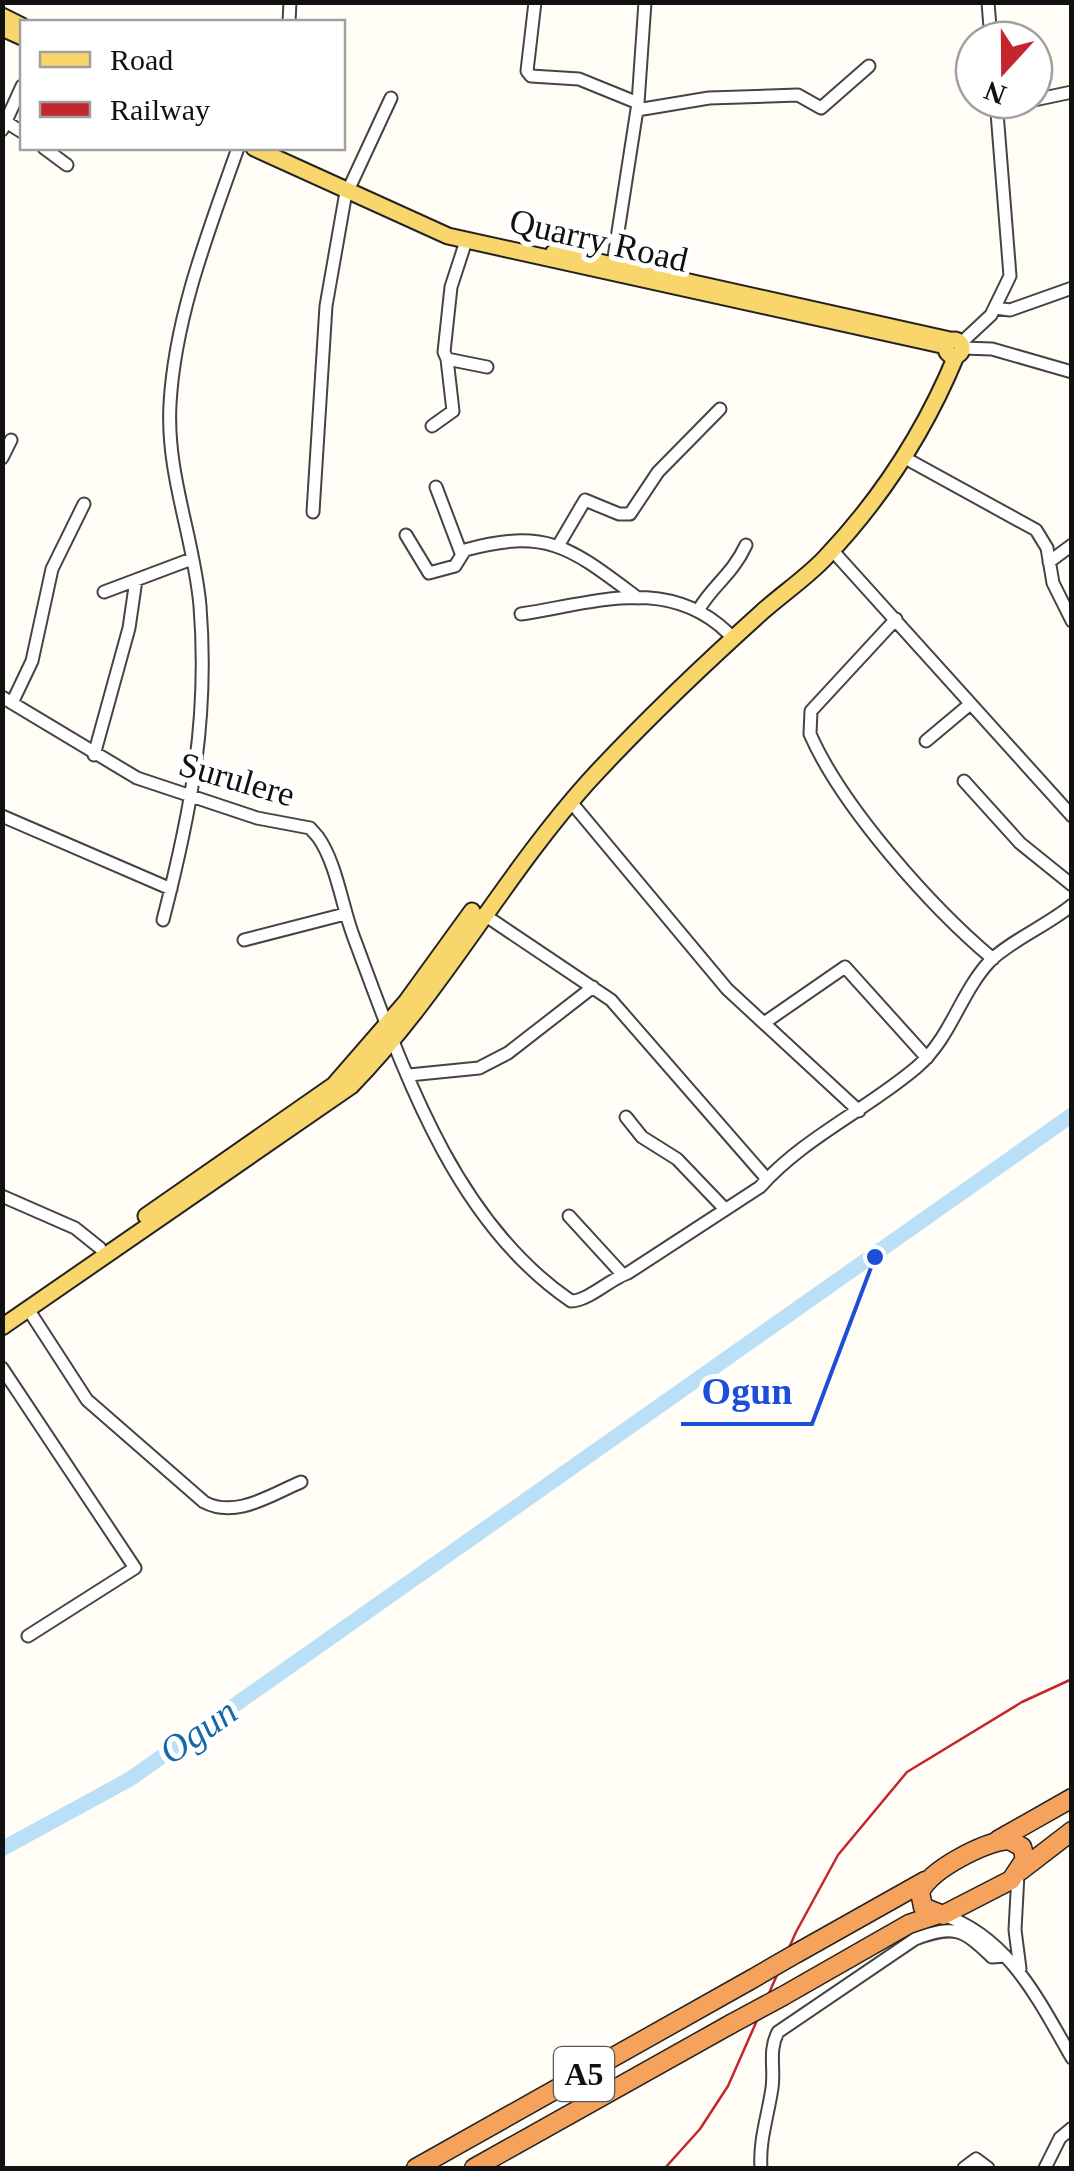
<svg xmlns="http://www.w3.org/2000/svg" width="1074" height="2171" font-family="Georgia,serif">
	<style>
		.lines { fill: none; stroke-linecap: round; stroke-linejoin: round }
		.river { stroke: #b9e0f7; stroke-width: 15 }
		.minor-casing { stroke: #444; stroke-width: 15 }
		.major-casing { stroke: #222; stroke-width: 19 }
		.highway-casing { stroke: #222; stroke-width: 21 }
		.minor { stroke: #fff; stroke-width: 11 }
		.major { stroke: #f9d66b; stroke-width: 15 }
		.highway { stroke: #f5a25d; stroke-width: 18 }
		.rail { stroke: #c4262e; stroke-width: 2.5 }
		.highway-bridge-casing { stroke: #222; stroke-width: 21; stroke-linecap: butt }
		.highway-bridge { stroke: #f5a25d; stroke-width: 18 }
		.labels { text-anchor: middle; stroke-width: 10; stroke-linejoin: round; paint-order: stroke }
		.shield { fill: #fff; stroke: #585858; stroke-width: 2.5 }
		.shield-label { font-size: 32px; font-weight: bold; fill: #111 }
		.street-label { font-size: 35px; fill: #111; stroke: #fff }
		.water-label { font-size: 38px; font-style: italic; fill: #1768a6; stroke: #fff }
		.leader { fill: none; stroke: #1d4ed8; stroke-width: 4 }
		.callout-dot { fill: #1d4ed8; stroke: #fff; stroke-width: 4 }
		.callout-label { font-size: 38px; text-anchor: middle; font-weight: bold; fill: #1d4ed8; stroke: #fff; stroke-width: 10; stroke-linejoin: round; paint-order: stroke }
	</style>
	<rect width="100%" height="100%" fill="#fffdf5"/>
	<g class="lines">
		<!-- river -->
		<path class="river" d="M 2,1849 L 130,1779 L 1072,1115"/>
		<defs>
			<path id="minor" d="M 535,2 L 527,71 L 531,76 L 579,79 L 638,103
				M 988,2 L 991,40
				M 289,22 L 290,2
				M 1034,100 L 1072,92
				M 996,104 L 1032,100
				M 637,110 L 709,98 L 798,95 L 821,108 L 869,66
				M 6,122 L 22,132
				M 2,130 L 22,86
				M 44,148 L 67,165
				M 351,184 L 391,98
				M 466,241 L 451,287 L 444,352 L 447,359 L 487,367
				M 613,264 L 638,103 L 645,2
				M 995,308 L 1010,310 L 1072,288
				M 961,343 L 991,315 L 1010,276 L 996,100
				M 962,348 L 992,349 L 1072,372
				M 432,426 L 453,411 L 447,359
				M 2,458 L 11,440
				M 905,458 L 1036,530 L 1047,548 L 1053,583 L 1072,621
				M 436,487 L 461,553
				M 313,512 L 326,306 L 346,192
				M 406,535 L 429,573 L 455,566 L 465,550 C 549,527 572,549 638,598
				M 558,546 L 585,500 L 619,514 L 630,514 L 658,472 L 720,409
				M 832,550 L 1072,816
				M 1049,562 L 1072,545
				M 104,592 L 189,560
				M 699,609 C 714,584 732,575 746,545
				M 521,614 C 594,603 668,575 728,633
				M 896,619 L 811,711 L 810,734 C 842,807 931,907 993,959
				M 2,697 L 137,778 L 257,818 L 310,828 L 318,837 C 337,864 342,907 354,938 C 402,1066 452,1220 571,1301 C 588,1301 610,1279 628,1273 L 760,1187 C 803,1138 868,1109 917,1067 C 951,1038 960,993 990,961 C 1010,941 1048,925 1072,905
				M 12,703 L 32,661 L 52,569 L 84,504
				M 926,741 L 969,705
				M 94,755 L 129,628 L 136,580
				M 964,781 L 1020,843 L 1072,885
				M 571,802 L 727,989 L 859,1111
				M 2,816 L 171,889
				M 483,914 L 611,1000 L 767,1179
				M 163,920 C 191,811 209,719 200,606 C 194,537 166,475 170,404 C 175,316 209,230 238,148
				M 244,940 L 345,914
				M 764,1023 L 845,967 L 927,1058
				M 409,1075 L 479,1068 L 508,1053 L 593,987
				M 626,1117 L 642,1137 L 677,1159 L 723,1207
				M 2,1196 L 75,1228 L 100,1248
				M 569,1216 L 623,1275
				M 28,1309 L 87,1400 L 204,1502 C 236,1519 270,1495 301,1482
				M 2,1368 L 135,1568 L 28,1636
				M 1018,1874 L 1015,1930 L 1020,1969
				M 943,1915 C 1009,1937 1039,2001 1072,2058
				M 761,2168 C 759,2140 768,2116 772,2088 C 775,2068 768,2051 778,2032 L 915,1939 C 954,1924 963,1929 992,1957 L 1005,1956
				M 964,2168 L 976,2159 L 988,2168
				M 1045,2168 L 1060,2138 L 1072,2128"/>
			<path id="major" d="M 2,16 L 22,26
				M 2,28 L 22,37
				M 254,148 L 448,236 L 946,346
				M 554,252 L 950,340
				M946 348a8 8 0 1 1 16 0a8 8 0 1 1-16 0Z
				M 146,1216 L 334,1085 L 406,1002 L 472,911
				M 2,1327 L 351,1086 C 441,994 502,878 588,782 C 643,722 702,666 762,612 C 782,594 806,578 825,558 C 881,499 925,431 956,356"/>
			<path id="highway" d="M 998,1840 L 1072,1798
				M 1009,1840 L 1022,1847 L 1025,1859 L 1011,1880 L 943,1915 L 923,1907 L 920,1892 C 931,1869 984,1842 1009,1840 Z
				M 1020,1871 L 1072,1831
				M 797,1953 L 925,1881
				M 783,1996 L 909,1924 L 936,1915
				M 416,2168 L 752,1979
				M 474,2168 L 731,2024"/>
		</defs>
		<!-- minor casing -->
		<use href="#minor" class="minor-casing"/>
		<!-- major casing -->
		<use href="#major" class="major-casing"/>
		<!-- highway casing -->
		<use href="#highway" class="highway-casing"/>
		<!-- minor -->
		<use href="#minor" class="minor"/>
		<!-- major -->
		<use href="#major" class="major"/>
		<!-- highway -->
		<use href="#highway" class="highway"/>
		<!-- rail -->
		<path class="rail" d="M 665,2168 L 700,2129 L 728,2086 L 796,1932 L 838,1855 L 907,1772 L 1022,1702 L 1072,1679"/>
		<defs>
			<path id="highway-bridge" d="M 752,1979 L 797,1953
				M 731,2024 L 783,1996"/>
		</defs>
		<!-- highway-bridge casing -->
		<use href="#highway-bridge" class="highway-bridge-casing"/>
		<!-- highway-bridge -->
		<use href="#highway-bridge" class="highway-bridge"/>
	</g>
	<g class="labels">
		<!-- shield labels -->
		<rect class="shield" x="554" y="2047" width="60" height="54" rx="8"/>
		<g class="shield-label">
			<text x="584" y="2085">A5</text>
		</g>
		<!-- street labels -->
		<g class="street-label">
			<text transform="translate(599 240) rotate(13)" y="12">Quarry Road</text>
			<text transform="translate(237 779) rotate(16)" y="12">Surulere</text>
		</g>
		<!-- water labels -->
		<g class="water-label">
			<text transform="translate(198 1731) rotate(-35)" y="13">Ogun</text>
		</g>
	</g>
	<!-- callouts -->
	<path class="leader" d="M875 1257L812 1424H681"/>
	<circle class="callout-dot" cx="875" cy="1257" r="10"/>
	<g class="callout-label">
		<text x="747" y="1404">Ogun</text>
	</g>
	<!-- border -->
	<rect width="1074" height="2171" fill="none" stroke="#111111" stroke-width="10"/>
	<!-- legend -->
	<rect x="20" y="20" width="325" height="130" fill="#ffffff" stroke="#a0a0a0" stroke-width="2.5"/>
	<rect x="40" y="52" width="50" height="15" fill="#f9d66b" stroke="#a0a0a0" stroke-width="2.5"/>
	<text x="110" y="70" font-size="30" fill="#111111">Road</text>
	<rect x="40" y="102" width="50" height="15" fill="#c4262e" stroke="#a0a0a0" stroke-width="2.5"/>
	<text x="110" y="120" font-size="30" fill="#111111">Railway</text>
	<!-- north arrow -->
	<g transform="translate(1004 70) rotate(201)"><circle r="48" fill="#ffffff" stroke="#a0a0a0" stroke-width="2.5"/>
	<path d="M0-8L18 38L0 25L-18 38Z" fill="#c4262e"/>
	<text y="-15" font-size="28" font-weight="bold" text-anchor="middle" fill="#111111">N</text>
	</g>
</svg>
